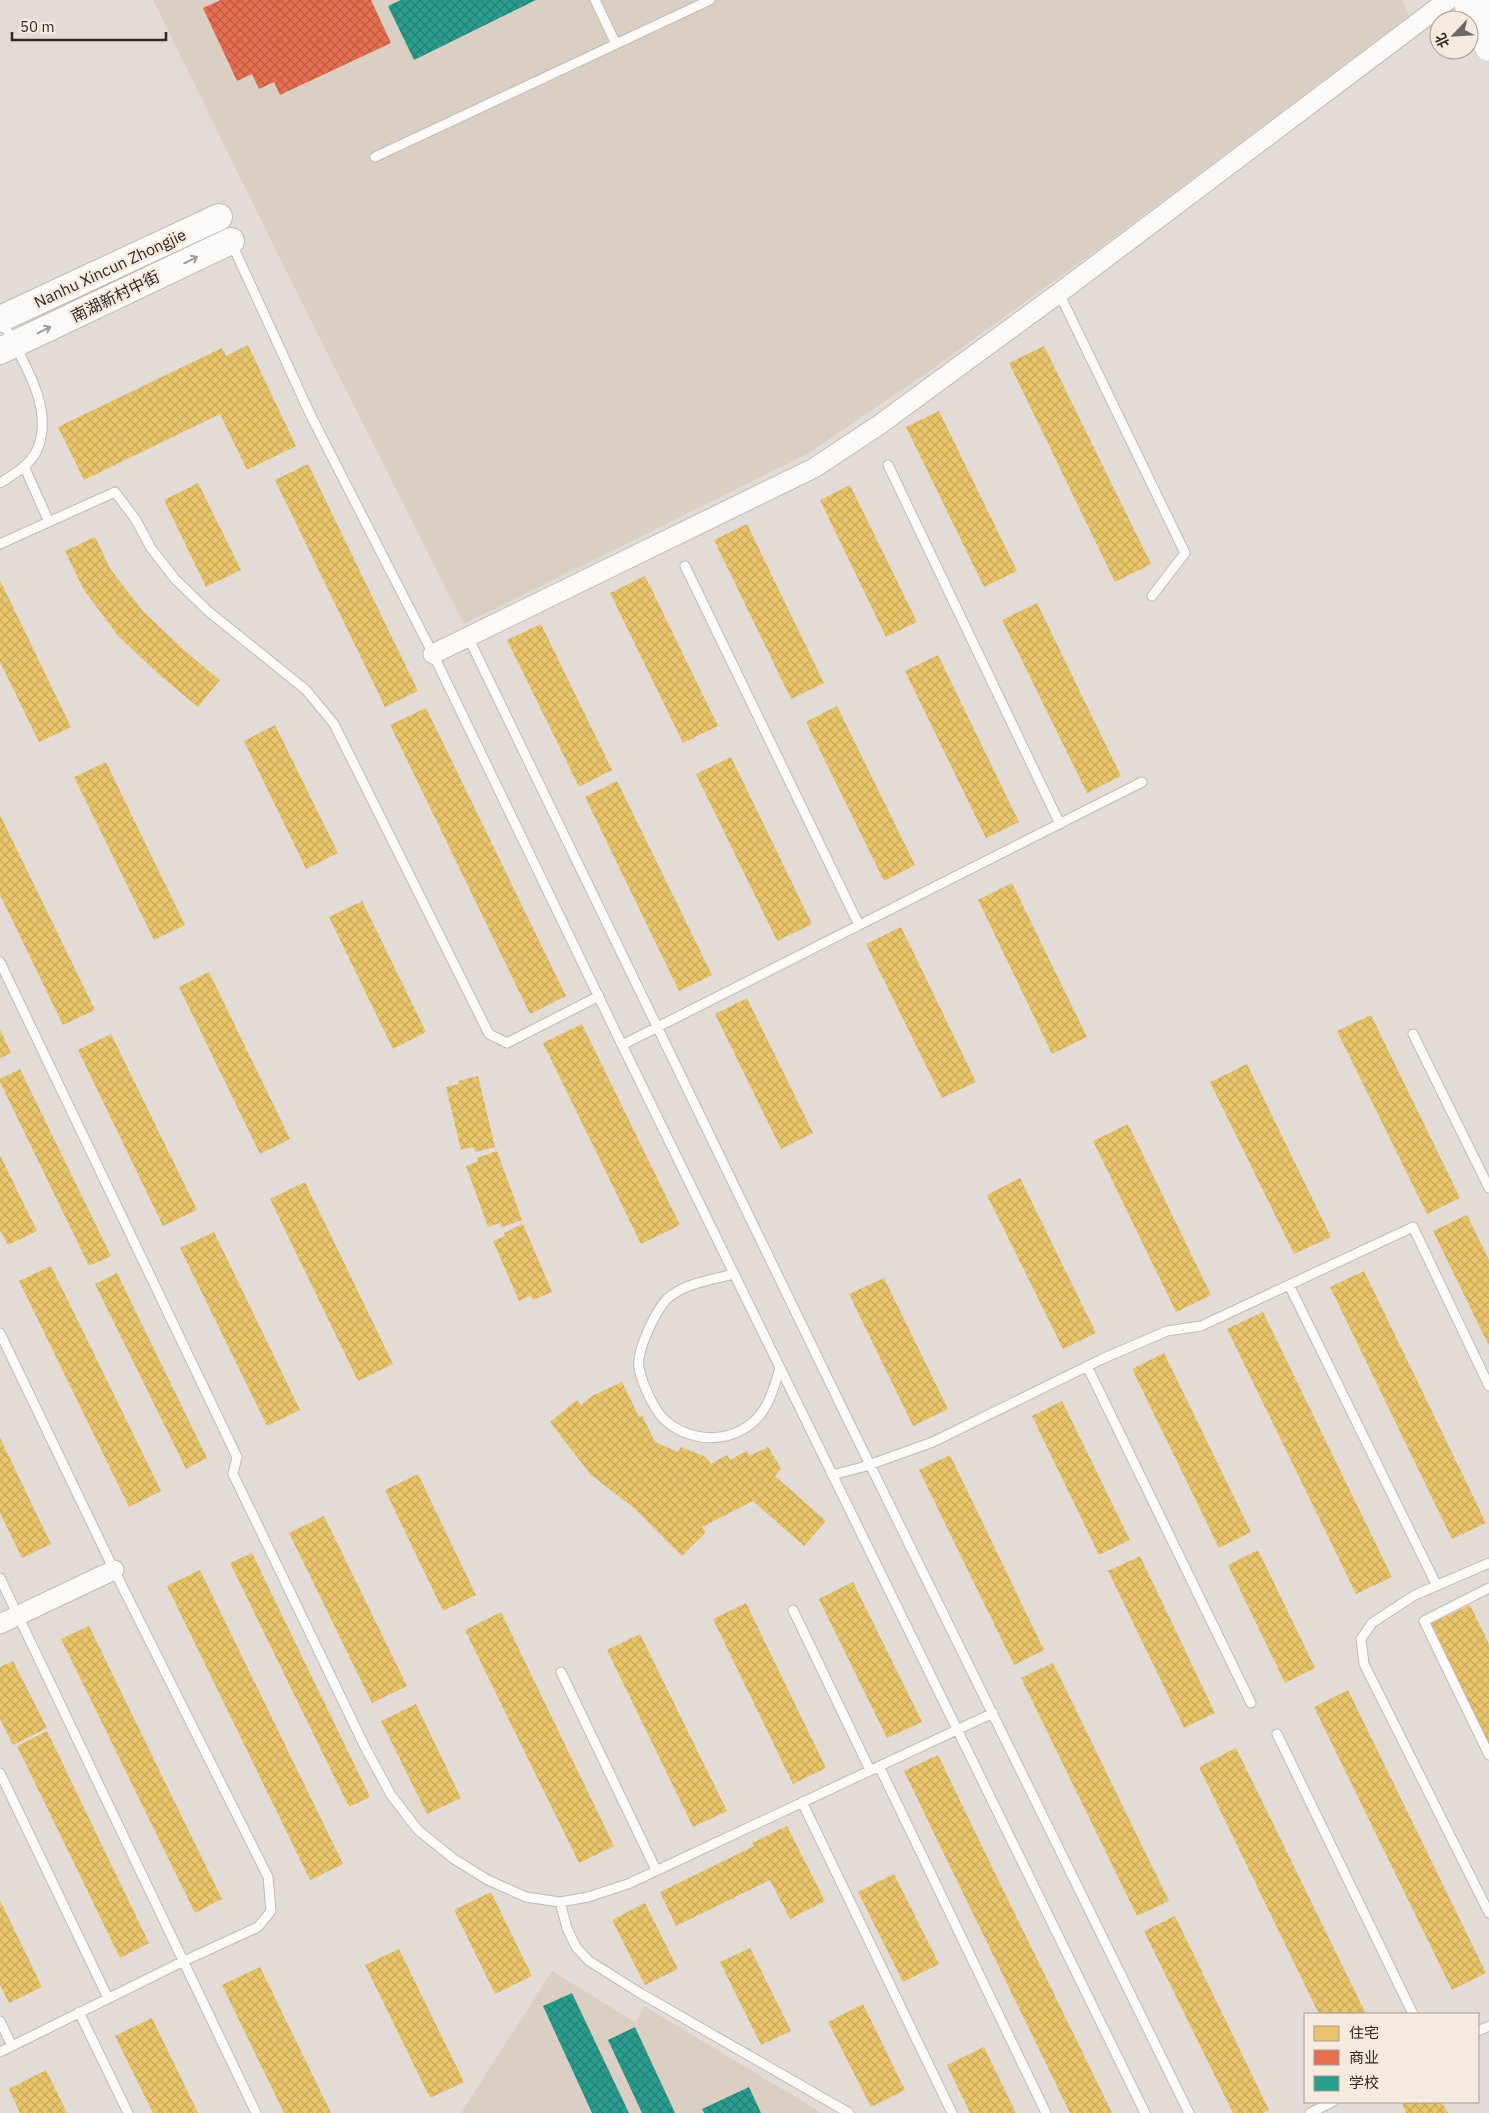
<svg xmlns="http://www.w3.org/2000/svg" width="1489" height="2113" font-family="'IBM Plex Sans','Noto Sans SC',sans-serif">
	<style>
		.built { fill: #dbcec2 }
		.homes { fill: url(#homes-cross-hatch) }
		.shops { fill: url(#shops-cross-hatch) }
		.schools { fill: url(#schools-cross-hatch) }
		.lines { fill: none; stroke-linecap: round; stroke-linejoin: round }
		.lane-casing { stroke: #c0bab5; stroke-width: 11 }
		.street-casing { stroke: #c0bab5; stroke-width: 21 }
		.secondary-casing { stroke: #c0bab5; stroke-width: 28 }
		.primary-casing { stroke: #c0bab5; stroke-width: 29 }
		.highway-casing { stroke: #c0bab5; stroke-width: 29 }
		.lane { stroke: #fbfaf9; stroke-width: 9 }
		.street { stroke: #fbfaf9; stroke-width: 19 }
		.secondary { stroke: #fbfaf9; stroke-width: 26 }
		.primary { stroke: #fbfaf9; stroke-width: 28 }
		.highway { stroke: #fbfaf9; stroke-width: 28 }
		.oneway { stroke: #9f9c9a }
		.labels { text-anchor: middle; stroke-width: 5; stroke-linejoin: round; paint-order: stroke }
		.street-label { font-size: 16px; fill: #2f2a26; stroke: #f6e9de }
	</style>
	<defs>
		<pattern id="homes-cross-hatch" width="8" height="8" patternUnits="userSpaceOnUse" patternTransform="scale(1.25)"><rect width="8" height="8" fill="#e9c46a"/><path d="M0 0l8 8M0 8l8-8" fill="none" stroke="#c8a95c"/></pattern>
		<pattern id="shops-cross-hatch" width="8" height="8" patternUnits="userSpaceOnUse" patternTransform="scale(1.25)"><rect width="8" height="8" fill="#e76f51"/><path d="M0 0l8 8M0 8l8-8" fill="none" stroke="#bc5b43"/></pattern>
		<pattern id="schools-cross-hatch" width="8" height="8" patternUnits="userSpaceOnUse" patternTransform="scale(1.25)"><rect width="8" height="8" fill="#2a9d8f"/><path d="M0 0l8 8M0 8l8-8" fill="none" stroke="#248075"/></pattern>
	</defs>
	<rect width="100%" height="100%" fill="#e3dcd6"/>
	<!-- built -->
	<path class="built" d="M 153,0 L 1402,0 L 1409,16 L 1094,252 L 931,370 L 809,453 L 464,624 L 292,283 Z
		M 552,1971 L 636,2023 L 644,2006 L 822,2113 L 461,2113 Z"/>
	<!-- homes -->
	<path class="homes" d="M 248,345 L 296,446 L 247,470 L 220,414 L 84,480 L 58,427 L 222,348 L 226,356 Z
		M 1044,346 L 1151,564 L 1115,582 L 1009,363 Z
		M 939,411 L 1017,571 L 984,587 L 906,427 Z
		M 308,464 L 418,691 L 385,707 L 275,480 Z
		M 198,483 L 241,570 L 206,587 L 164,500 Z
		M 850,485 L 917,622 L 886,637 L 820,500 Z
		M 747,524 L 824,683 L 791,699 L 714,540 Z
		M 95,537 L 111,570 L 143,611 L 185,651 L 220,680 L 198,707 L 163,678 L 119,637 L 84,590 L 65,551 Z
		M 645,576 L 718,726 L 683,743 L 610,593 Z
		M 0,580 L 71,727 L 39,742 L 0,662 Z
		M 1037,603 L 1121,776 L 1087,793 L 1002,620 Z
		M 541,624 L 612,770 L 579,787 L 507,640 Z
		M 938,655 L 1019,822 L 986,838 L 905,671 Z
		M 837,706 L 915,865 L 884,881 L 806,722 Z
		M 426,708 L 566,996 L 530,1014 L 390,725 Z
		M 275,725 L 338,853 L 306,869 L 244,741 Z
		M 731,757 L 812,924 L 777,941 L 696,774 Z
		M 106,762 L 185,925 L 154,940 L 74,777 Z
		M 617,781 L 712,975 L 679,991 L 585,797 Z
		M 0,815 L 95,1010 L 63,1025 L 0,895 Z
		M 1012,883 L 1087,1037 L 1052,1054 L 978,900 Z
		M 362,901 L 426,1032 L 393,1049 L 329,917 Z
		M 901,927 L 976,1082 L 942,1098 L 866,944 Z
		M 209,972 L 290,1139 L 260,1154 L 179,987 Z
		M 747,998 L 813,1133 L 781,1149 L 715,1014 Z
		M 1371,1015 L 1460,1198 L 1427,1214 L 1337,1031 Z
		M 582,1024 L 680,1225 L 641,1244 L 543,1043 Z
		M 0,1030 L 11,1053 L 0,1058 Z
		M 111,1034 L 197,1210 L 163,1226 L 78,1050 Z
		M 1247,1064 L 1331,1237 L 1294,1254 L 1210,1082 Z
		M 20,1069 L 111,1256 L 89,1266 L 0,1082 L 0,1079 Z
		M 478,1076 L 495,1147 L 475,1152 L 474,1147 L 461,1150 L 446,1087 L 459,1084 L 458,1081 Z
		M 1128,1124 L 1211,1295 L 1176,1312 L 1093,1141 Z
		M 497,1151 L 522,1220 L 502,1227 L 500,1223 L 488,1227 L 466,1166 L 478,1161 L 477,1158 Z
		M 0,1155 L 37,1231 L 8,1245 L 0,1230 Z
		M 1020,1178 L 1096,1333 L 1063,1349 L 987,1195 Z
		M 305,1182 L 393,1364 L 358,1381 L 270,1199 Z
		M 1467,1215 L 1489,1260 L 1489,1346 L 1433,1231 Z
		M 523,1224 L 552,1292 L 533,1300 L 531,1295 L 519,1301 L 493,1241 L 505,1236 L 504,1233 Z
		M 214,1232 L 300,1410 L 267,1426 L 180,1248 Z
		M 51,1266 L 161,1491 L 129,1507 L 19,1281 Z
		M 1364,1271 L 1486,1523 L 1452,1539 L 1330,1287 Z
		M 117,1273 L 207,1458 L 186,1469 L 95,1284 Z
		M 884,1278 L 948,1409 L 913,1426 L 849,1294 Z
		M 1263,1312 L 1392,1577 L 1356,1594 L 1227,1329 Z
		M 1164,1353 L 1251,1532 L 1219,1548 L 1132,1369 Z
		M 622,1382 L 639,1417 L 642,1415 L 655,1442 L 678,1452 L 681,1447 L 706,1457 L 711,1464 L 727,1455 L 730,1460 L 747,1451 L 749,1456 L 768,1447 L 781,1468 L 775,1476 L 826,1521 L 804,1546 L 753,1501 L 702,1527 L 706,1532 L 682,1556 L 634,1508 L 591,1475 L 550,1422 L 577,1400 L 581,1405 L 592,1396 Z
		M 1062,1401 L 1130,1540 L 1099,1555 L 1032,1416 Z
		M 0,1438 L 51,1544 L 22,1558 L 0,1513 Z
		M 950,1455 L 1044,1650 L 1014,1665 L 919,1470 Z
		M 418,1474 L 476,1595 L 443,1611 L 385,1490 Z
		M 324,1516 L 407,1686 L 372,1703 L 289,1533 Z
		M 1258,1550 L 1315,1668 L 1285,1683 L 1228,1565 Z
		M 252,1553 L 370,1797 L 349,1807 L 230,1563 Z
		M 1140,1556 L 1215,1713 L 1184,1728 L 1108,1571 Z
		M 200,1570 L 343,1864 L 310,1880 L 167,1586 Z
		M 853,1582 L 922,1722 L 887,1738 L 819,1599 Z
		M 746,1603 L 826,1768 L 793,1784 L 713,1619 Z
		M 1470,1605 L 1489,1644 L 1489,1746 L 1430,1624 Z
		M 501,1612 L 614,1846 L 579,1863 L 465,1630 Z
		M 89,1626 L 222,1899 L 195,1913 L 61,1639 Z
		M 640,1634 L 727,1811 L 693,1827 L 607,1650 Z
		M 13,1661 L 47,1728 L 13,1745 L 0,1719 L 0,1667 Z
		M 1053,1663 L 1169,1901 L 1137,1916 L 1021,1678 Z
		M 1348,1690 L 1486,1973 L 1452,1990 L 1314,1707 Z
		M 416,1704 L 461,1798 L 427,1814 L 381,1721 Z
		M 47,1731 L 149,1943 L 120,1958 L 17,1746 Z
		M 1236,1748 L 1366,2014 L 1319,2014 L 1199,1767 Z
		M 938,1755 L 977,1836 L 1112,2113 L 1070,2113 L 943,1852 L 904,1771 Z
		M 787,1826 L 825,1901 L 790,1919 L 770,1880 L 676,1926 L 660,1892 L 754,1846 L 752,1843 Z
		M 894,1874 L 939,1964 L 903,1982 L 858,1892 Z
		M 491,1892 L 532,1976 L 495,1994 L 454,1910 Z
		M 0,1900 L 42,1987 L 9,2003 L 0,1985 Z
		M 645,1903 L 678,1969 L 645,1985 L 612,1920 Z
		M 1175,1916 L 1269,2110 L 1263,2113 L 1233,2113 L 1144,1931 Z
		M 750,1948 L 791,2031 L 761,2045 L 720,1962 Z
		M 399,1949 L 464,2082 L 430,2098 L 365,1965 Z
		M 260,1967 L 331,2113 L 284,2113 L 222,1985 Z
		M 863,2004 L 905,2090 L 871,2107 L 828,2022 Z
		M 152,2018 L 198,2113 L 153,2113 L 115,2036 Z
		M 984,2047 L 1016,2113 L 970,2113 L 947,2065 Z
		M 46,2070 L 67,2113 L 20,2113 L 9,2089 Z
		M 1407,2102 L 1442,2102 L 1448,2113 L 1406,2113 L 1402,2104 Z"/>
	<!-- shops -->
	<path class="shops" d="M 221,0 L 371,0 L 391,43 L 280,95 L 274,82 L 259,89 L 252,74 L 237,81 L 203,8 Z"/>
	<!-- schools -->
	<path class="schools" d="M 401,0 L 536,0 L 414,60 L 388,6 Z
		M 572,1993 L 629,2113 L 592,2113 L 543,2006 Z
		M 635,2027 L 675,2113 L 642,2113 L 608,2040 Z
		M 749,2087 L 761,2113 L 704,2113 L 702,2109 Z"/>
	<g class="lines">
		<defs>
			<path id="lane" d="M 595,0 L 616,44
				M 375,157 L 710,0
				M 231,242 L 311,416 L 433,654 L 622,1045 L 1145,2113
				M 1059,293 L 1185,553 L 1152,596
				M 888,465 L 1060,824
				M 24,466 L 49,522
				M 0,483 C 13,475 30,465 37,450 C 56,407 20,358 2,320
				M 0,544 L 115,492 L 136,520 L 151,548 L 175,579 L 208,611 L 306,690 L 334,724 L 489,1034 L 507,1043 L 599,996
				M 685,566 L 859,925
				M 468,637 L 847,1418 L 1189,2113
				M 0,962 L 237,1457 L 233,1474 L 365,1747 L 391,1795 L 418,1830 L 454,1859 L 488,1880 L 526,1897 L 560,1902 L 588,1897 L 628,1884 L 993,1713
				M 1413,1034 L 1489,1188
				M 622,1045 L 1142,782
				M 734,1274 C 713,1279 683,1284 667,1299 C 655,1312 636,1351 639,1368 C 642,1383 654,1411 666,1421 C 697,1448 748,1442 767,1404 C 773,1393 776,1380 780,1368
				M 1289,1285 L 1437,1586
				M 0,1333 L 114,1570 L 268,1877 L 271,1911 L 258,1927 L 184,1961 L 0,2052
				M 1087,1366 L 1251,1703
				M 832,1475 L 863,1467 L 933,1442 L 1102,1359 L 1167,1331 L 1201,1326 L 1413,1227 L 1489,1386
				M 1489,1563 L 1415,1595 L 1372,1623 L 1361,1639 L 1364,1664 L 1489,1913
				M 0,1578 L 256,2113
				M 1489,1588 L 1424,1621 L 1489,1755
				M 793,1610 L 870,1770
				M 561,1672 L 656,1870
				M 1277,1734 L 1413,2014
				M 879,1766 L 1046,2113
				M 0,1773 L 108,1998
				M 802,1802 L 952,2113
				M 560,1902 L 567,1928 L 576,1947 L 589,1961 L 640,1993 L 849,2113
				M 79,2012 L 128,2113
				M 0,2021 L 12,2046
				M 1478,2031 L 1489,2026
				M 1310,2113 L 1332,2102"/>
			<path id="street" d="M 433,654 L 814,468 L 879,425 L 1059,293 L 1448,0
				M 0,1624 L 114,1570"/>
			<path id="secondary" d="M 0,319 L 219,217
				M 0,351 L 231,241"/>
			<path id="primary" d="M 1469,6 L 1489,47"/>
			<path id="highway" d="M 1476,0 L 1489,26"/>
		</defs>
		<!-- lane casing -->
		<use href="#lane" class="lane-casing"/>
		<!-- street casing -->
		<use href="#street" class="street-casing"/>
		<!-- secondary casing -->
		<use href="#secondary" class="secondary-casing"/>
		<!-- primary casing -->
		<use href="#primary" class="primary-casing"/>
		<!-- highway casing -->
		<use href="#highway" class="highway-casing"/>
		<!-- lane -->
		<use href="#lane" class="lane"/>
		<!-- street -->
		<use href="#street" class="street"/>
		<!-- secondary -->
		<use href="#secondary" class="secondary"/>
		<!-- primary -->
		<use href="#primary" class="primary"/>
		<!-- highway -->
		<use href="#highway" class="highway"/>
	</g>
	<!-- one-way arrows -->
	<defs><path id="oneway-shaft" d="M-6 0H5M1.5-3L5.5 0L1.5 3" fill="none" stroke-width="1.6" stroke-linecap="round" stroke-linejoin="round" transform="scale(1.25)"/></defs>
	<g class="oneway">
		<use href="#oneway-shaft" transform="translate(191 260) rotate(-26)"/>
		<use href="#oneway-shaft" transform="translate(44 330) rotate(-26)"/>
	</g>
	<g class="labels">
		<!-- street labels -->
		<g class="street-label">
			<text transform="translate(110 268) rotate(-25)" y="6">Nanhu Xincun Zhongjie</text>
			<text transform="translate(115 296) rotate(-26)" y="6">南湖新村中街</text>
		</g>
	</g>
	<!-- legend -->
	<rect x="1304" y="2013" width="175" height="90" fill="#f6e9de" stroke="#a69d94"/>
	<rect x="1314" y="2026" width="25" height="15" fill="#e9c46a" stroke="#a69d94"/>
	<text x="1349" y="2038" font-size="15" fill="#2f2a26">住宅</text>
	<rect x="1314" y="2050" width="25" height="15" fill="#e76f51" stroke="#a69d94"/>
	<text x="1349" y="2063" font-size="15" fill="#2f2a26">商业</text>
	<rect x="1314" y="2076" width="25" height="15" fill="#2a9d8f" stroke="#a69d94"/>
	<text x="1349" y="2088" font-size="15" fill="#2f2a26">学校</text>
	<!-- north arrow -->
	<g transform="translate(1454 35) rotate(245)"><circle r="24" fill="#f6e9de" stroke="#a69d94"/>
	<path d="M0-4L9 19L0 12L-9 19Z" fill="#6e6864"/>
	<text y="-8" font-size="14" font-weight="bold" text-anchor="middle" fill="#2f2a26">北</text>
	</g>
	<!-- scale -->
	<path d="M12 32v8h154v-8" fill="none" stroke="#2f2a26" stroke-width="2.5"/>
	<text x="20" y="32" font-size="15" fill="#2f2a26" stroke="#f6e9de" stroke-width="4" paint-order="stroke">50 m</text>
</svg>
